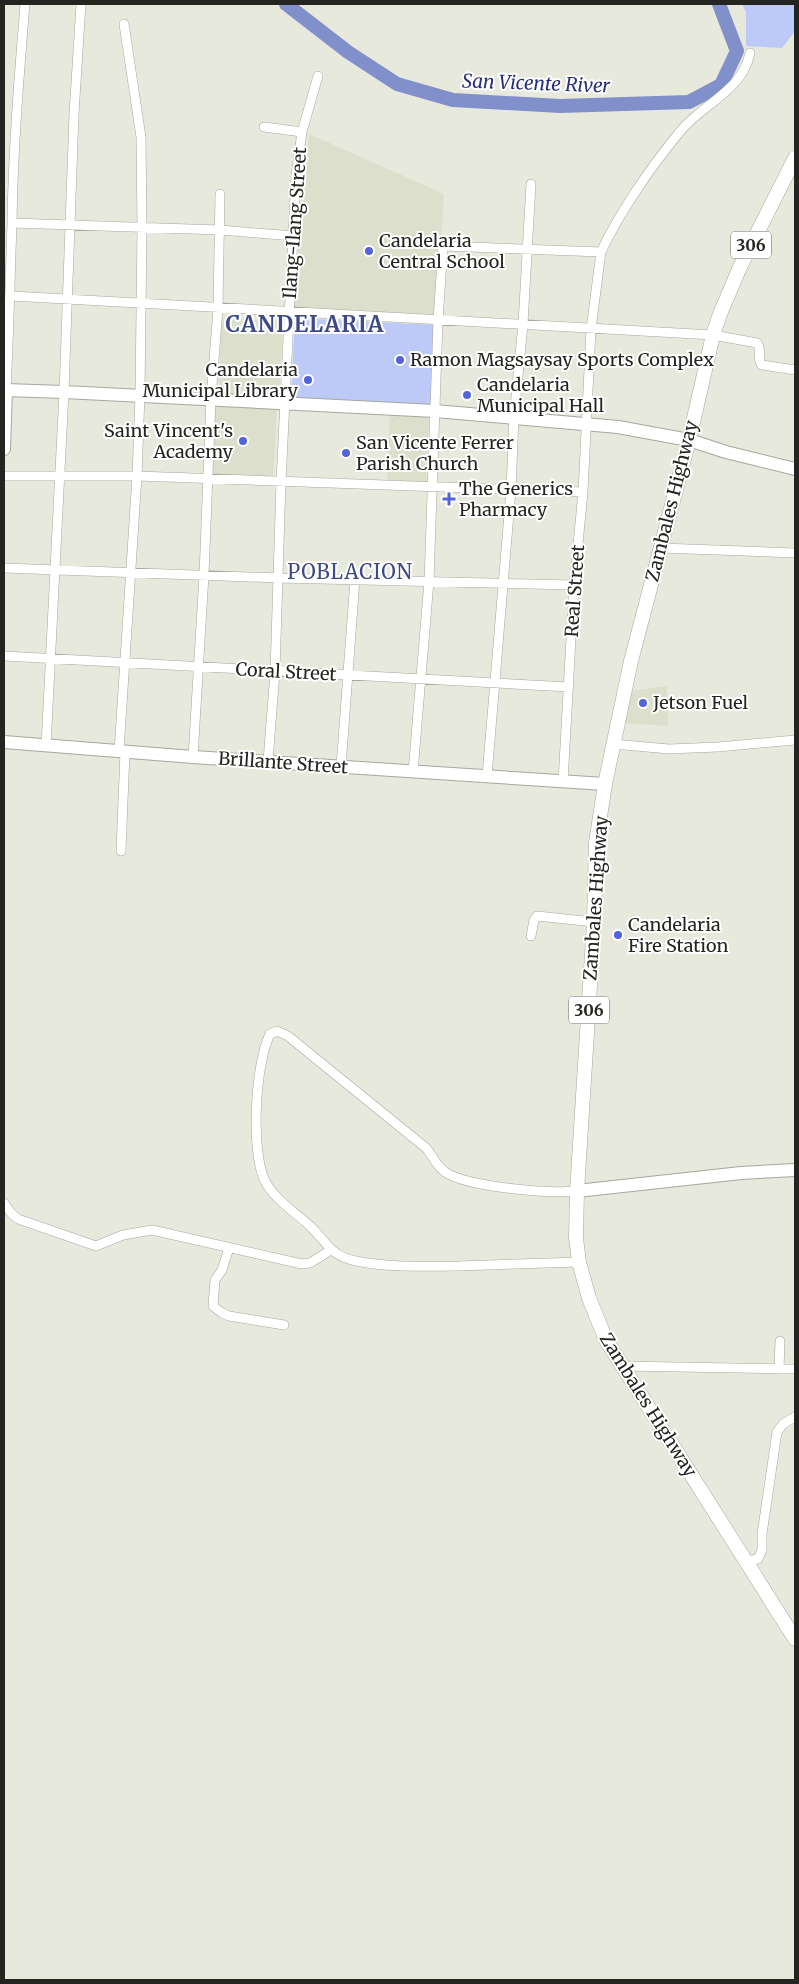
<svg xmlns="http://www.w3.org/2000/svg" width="799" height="1984" font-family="Merriweather,serif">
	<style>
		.built { fill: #dbdfcc }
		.green { fill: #bdc9f6 }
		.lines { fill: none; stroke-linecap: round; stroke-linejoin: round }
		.river { stroke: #818fca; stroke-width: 14 }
		.street-casing { stroke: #a6a89d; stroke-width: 10 }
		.secondary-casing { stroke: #a6a89d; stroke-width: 14 }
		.primary-casing { stroke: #a6a89d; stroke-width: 15 }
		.street { stroke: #fff; stroke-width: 9 }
		.secondary { stroke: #fff; stroke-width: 12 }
		.primary { stroke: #fff; stroke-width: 14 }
		.poi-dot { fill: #5363da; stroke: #fff; stroke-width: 2 }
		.labels { text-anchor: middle; stroke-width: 4; stroke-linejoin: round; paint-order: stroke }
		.shield { fill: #fff; stroke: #666663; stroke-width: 1 }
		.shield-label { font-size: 16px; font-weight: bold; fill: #242420 }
		.street-label { font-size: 18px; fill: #242420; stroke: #fff }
		.poi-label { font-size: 18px; fill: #242420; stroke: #fff; text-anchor: start }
		.water-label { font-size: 19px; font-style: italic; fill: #273077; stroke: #fff }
		.quarter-label { font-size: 20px; letter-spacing: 1px; fill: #3e4a86; stroke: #fff }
		.district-label { font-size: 22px; font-weight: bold; letter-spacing: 1px; fill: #3e4a86; stroke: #fff }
	</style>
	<rect width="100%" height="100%" fill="#e7e9dd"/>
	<!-- built -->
	<path class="built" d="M 309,134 L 444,194 L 436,316 L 293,308 Z
		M 222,318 L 283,321 L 279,399 L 218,396 Z
		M 212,403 L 277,406 L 273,479 L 209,475 Z
		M 390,415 L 429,417 L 426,483 L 387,481 Z
		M 667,686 L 668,726 L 623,723 L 631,691 Z"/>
	<!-- green -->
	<path class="green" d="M 742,4 L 795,4 L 795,31 L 782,48 L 746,46 L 746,13 Z
		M 295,318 L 436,325 L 432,406 L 291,399 Z"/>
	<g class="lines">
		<!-- river -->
		<path class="river" d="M 286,4 L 348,52 L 397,84 L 453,100 L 560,106 L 689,102 L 721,85 L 737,51 L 719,4"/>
		<defs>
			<path id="street" d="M 264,127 L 302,132
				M 12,223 L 220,230 L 294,236
				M 11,296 L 713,335 L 757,343 C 763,350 756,359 762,365 L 795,370
				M 6,390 C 9,335 10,279 12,223 C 13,150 19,77 25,4
				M 4,476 L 137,476 L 583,492
				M 661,548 L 795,553
				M 4,568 L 279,578 L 574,585
				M 4,656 L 569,687
				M 613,744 L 669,749 L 718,747 L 795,740
				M 46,746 L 64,392 L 74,114 L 81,4
				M 119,751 L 137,476 L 140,394 L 142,228 L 141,137 L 124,24
				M 193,757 L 204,575 L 211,399 L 218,308 L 220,194
				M 268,761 L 275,672 L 281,482 L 296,175 L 302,132 L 318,76
				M 341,767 L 355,579
				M 413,772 L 429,581 L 438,321 L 443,246 L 601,252 C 619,213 651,167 678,134 C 701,104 742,92 750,53
				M 487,776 L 511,490 L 514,417 L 523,324 L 531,184
				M 563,782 L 574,585 L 583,492 L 591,329 L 601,252
				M 121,851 L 125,752
				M 531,936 L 534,920 L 537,916 L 594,922
				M 577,1191 C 549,1194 467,1187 445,1172 C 436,1166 433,1156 426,1148 L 288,1036 L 277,1031 L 270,1034 C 255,1064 250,1153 266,1183 C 277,1202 297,1213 312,1228 C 328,1244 331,1256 356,1261 C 390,1268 424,1266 458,1266 C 498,1265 538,1263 579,1262
				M 4,1203 L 11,1213 L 18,1219 L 96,1246 L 123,1235 L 152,1230 L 302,1264 L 310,1263 L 331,1250
				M 229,1248 L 222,1270 L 215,1280 L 213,1306 L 222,1313 L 229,1316 L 284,1325
				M 622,1366 L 795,1369
				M 779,1369 L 780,1341
				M 747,1561 L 758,1559 L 762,1550 L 762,1534 L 777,1432 L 783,1424 L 795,1417"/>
			<path id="secondary" d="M 4,449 L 6,390 L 64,392 L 435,411 L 618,427 L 689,440 L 726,452 L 795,469
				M 4,742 L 193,757 L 605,784
				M 577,1191 L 741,1173 L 795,1170"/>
			<path id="primary" d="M 795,158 L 740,267 L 720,314 L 713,335 L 689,440 L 631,661 L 605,784 L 596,843 L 594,922 L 577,1191 L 576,1238 L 579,1262 L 589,1298 L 606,1340 L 795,1639"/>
		</defs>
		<!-- street casing -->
		<use href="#street" class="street-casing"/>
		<!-- secondary casing -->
		<use href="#secondary" class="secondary-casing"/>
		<!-- primary casing -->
		<use href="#primary" class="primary-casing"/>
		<!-- street -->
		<use href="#street" class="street"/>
		<!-- secondary -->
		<use href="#secondary" class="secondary"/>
		<!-- primary -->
		<use href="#primary" class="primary"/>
	</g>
	<!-- markers -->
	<g class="poi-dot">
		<circle cx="369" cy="251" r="5"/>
		<circle cx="400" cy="360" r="5"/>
		<circle cx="308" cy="380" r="5"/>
		<circle cx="467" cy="395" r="5"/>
		<circle cx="243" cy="441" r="5"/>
		<circle cx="346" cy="453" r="5"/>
		<path d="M446.5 491.5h5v5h5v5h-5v5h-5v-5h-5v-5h5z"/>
		<circle cx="643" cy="703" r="5"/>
		<circle cx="618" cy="935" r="5"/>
	</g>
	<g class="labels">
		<!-- shield labels -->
		<g class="shield">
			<rect x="731" y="231.5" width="40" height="27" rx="4"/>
			<rect x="569" y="996.5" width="40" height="27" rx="4"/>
		</g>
		<g class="shield-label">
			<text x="751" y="251">306</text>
			<text x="589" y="1016">306</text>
		</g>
		<!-- street labels -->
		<g class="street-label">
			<text transform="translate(295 223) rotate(-86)" y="6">Ilang-Ilang Street</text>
			<text transform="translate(672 501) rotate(-76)" y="6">Zambales Highway</text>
			<text transform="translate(575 591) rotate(-86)" y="6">Real Street</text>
			<text transform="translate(286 672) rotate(3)" y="6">Coral Street</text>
			<text transform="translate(283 763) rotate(4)" y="6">Brillante Street</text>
			<text transform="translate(596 898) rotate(-86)" y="6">Zambales Highway</text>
			<text transform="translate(648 1405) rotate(58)" y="6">Zambales Highway</text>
		</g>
		<!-- poi labels -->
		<g class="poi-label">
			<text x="379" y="247">Candelaria<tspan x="379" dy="21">Central School</tspan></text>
			<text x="410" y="366">Ramon Magsaysay Sports Complex</text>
			<text x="298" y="376" text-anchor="end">Candelaria<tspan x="298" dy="21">Municipal Library</tspan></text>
			<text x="477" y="391">Candelaria<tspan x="477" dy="21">Municipal Hall</tspan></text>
			<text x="233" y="437" text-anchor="end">Saint Vincent's<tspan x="233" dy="21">Academy</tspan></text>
			<text x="356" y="449">San Vicente Ferrer<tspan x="356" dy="21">Parish Church</tspan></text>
			<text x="459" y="495">The Generics<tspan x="459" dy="21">Pharmacy</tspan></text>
			<text x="653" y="709">Jetson Fuel</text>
			<text x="628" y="931">Candelaria<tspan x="628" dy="21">Fire Station</tspan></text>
		</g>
		<!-- water labels -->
		<g class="water-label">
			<text transform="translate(536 83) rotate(2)" y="7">San Vicente River</text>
		</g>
		<!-- quarter labels -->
		<g class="quarter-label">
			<text x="350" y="579">POBLACION</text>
		</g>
		<!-- district labels -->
		<g class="district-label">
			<text x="305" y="332">CANDELARIA</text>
		</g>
	</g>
	<!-- border -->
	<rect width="799" height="1984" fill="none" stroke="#242420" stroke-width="10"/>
</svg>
